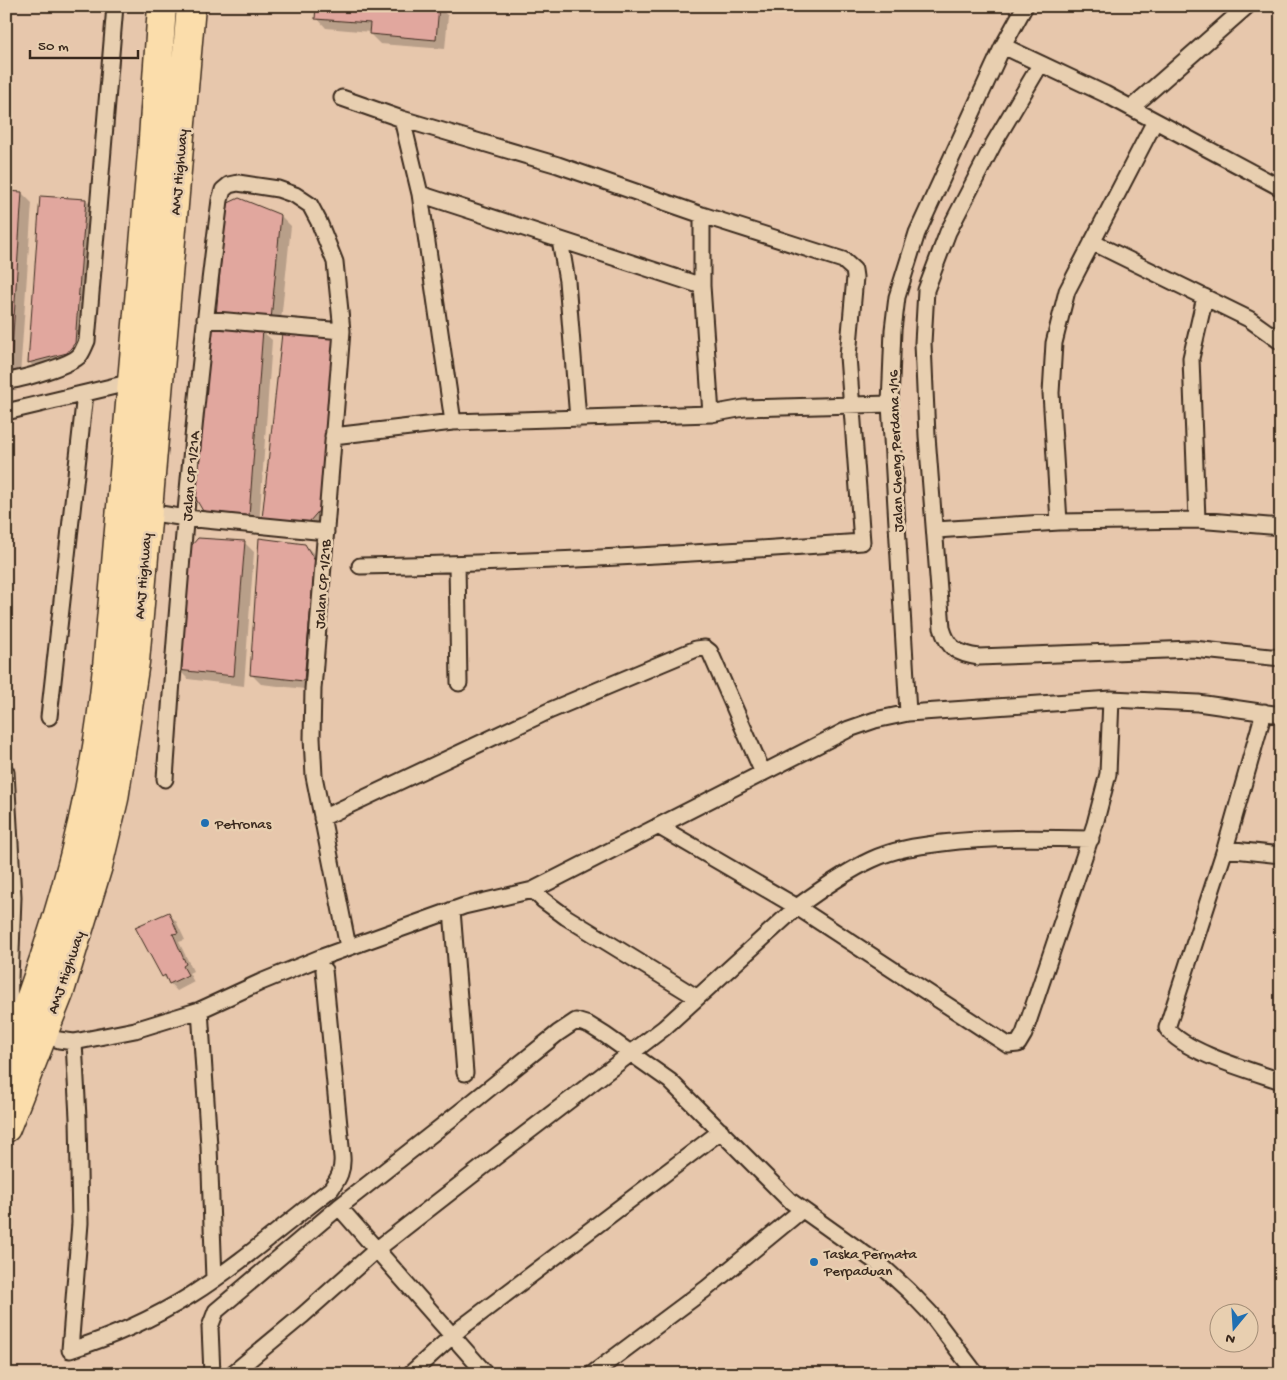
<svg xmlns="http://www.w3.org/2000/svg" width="1287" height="1380" font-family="'Gochi Hand',sans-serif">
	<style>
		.shadow { fill: #0003 }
		.building { fill: #e1a79e; stroke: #3b2a1e }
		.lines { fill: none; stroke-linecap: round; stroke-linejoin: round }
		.street-casing { stroke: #3b2a1e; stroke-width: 19 }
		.highway-casing { stroke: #3b2a1e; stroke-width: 31 }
		.street { stroke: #e8cfb0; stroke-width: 15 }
		.highway { stroke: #fbddab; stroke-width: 28 }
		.poi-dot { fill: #1f6fb2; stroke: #e8cfb0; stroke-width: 2 }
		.labels { text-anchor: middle; stroke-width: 5; stroke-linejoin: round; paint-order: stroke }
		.street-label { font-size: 15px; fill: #3b2a1e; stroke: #e8cfb0 }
		.poi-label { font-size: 15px; fill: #3b2a1e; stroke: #e8cfb0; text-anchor: start }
	</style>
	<rect width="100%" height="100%" fill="#e7c7ac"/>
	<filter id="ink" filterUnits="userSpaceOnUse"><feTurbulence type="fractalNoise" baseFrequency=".02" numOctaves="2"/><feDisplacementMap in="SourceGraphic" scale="10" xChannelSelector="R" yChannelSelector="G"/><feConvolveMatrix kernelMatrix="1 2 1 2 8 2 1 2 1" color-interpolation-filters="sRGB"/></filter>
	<g filter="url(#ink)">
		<!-- shadow -->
		<path class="shadow" d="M 438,6 L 448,16 L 445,49 L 380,44 L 370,34 L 370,32 L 326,28 L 317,18 Z
			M 6,192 L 22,193 L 32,203 L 20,376 L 6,379 Z
			M 86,200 L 96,210 L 84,353 L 39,372 L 29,362 Z
			M 281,216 L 291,226 L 280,330 L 228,325 Z
			M 262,331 L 272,340 L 259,525 L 214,520 L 204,510 Z
			M 334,340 L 319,531 L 273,528 Z
			M 244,542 L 254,552 L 244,686 L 188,679 L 178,669 Z
			M 305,545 L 315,555 L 324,572 L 313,690 L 261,684 L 251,674 Z
			M 169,914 L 176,921 L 185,940 L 179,942 L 193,971 L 189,973 L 194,982 L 177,991 L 163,976 Z"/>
		<!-- building -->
		<path class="building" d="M 316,6 L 439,6 L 436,40 L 369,34 L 370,23 L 315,19 Z
			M 6,191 L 22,192 L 11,366 L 6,367 Z
			M 40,196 L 86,199 L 75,343 L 67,353 L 28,363 Z
			M 239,198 L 281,215 L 271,320 L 216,316 L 226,204 Z
			M 211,326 L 263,329 L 249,516 L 203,511 L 193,494 Z
			M 282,333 L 334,339 L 322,507 L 309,522 L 262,519 Z
			M 198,538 L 245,541 L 234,676 L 177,670 L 185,553 Z
			M 259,538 L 305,544 L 315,561 L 304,681 L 250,675 Z
			M 169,912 L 178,933 L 173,934 L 186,964 L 183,966 L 188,975 L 169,984 L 165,975 L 162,977 L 135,927 Z"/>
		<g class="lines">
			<defs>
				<path id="street" d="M 1003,46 L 1105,94 L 1281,188
					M 1040,65 L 994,143 L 948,232 L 926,290 L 923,343 L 927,436 L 942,628 C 948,649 958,654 979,657 L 1193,649 L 1281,658
					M 342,98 L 402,119 L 558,165 L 702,215 L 843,260 L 854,270 L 855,277 L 848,356 L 862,542 C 695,554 527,563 360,566
					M 1131,108 L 1247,6
					M 402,119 L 420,194 L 453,422
					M 420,194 L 702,286
					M 702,215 L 702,286 L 711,414
					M 560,240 L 567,281 L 578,419
					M 1092,242 L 1249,319 L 1281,342
					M 205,319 L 342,331
					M 6,381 C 20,380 72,365 80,355 C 83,351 85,345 87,341 L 115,6
					M 6,412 L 132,382
					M 333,436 L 453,422 L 711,414 L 744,408 L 890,404
					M 147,512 L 186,518 L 326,532
					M 1197,520 L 1191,358 L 1205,297
					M 1059,522 L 1051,393 L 1054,343 L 1067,291 L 1155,121
					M 936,530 L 1059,522 L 1197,520 L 1281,527
					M 457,564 L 459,683
					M 1264,712 L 1225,849 L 1167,1028 C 1183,1052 1252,1071 1281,1081
					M 908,713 L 890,404 L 893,330 L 897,297 L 917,233 L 1003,46 L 1025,6
					M 49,717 L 85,394
					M 6,772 L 13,897 L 8,1035
					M 165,779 C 178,586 195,392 220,200 L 223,190 L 229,185 L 238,183 L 278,189 L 295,195 L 310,205 L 319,222 L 335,262 L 342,331 L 313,689 L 312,738 L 314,776 L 348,947
					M 322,818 L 551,710 L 696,649 L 705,648 L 710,652 L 763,773
					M 658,826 L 797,907 L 1008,1045 L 1018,1044 L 1024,1034 L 1095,824 L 1108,774 L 1111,699
					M 1225,849 L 1281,855
					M 533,890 L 543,900 L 566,917 L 696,997
					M 452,910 L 465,1073
					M 200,1010 L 209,1146 L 214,1279
					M 44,1035 L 59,1040 L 74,1042 L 135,1030 L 200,1010 L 261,982 L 322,957 L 464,906 L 533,890 L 849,729 L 875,720 L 908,713 L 1111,699 L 1198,703 L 1281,715
					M 74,1042 L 78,1118 L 80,1223 L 70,1350 C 112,1337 154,1318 191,1295 C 240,1264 285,1224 331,1189 C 339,1178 343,1170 342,1157 L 324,970
					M 339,1207 L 486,1374
					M 212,1374 L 210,1327 L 216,1311 L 339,1207 L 470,1104 L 558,1033 L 576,1021 L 589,1025 L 605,1035 L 670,1081 L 789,1200 L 883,1267 L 909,1291 L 930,1313 L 976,1374
					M 232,1374 L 303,1315 L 376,1250 L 503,1151 L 664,1028 L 797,907 C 820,890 845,872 871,860 C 894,849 918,846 942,843 C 991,837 1041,838 1091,839
					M 410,1374 L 461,1328 L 721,1131
					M 592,1374 L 707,1288 L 802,1210"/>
				<path id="highway" d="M 6,1062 C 57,936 95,803 107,667 L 152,153 L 162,6
					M 6,1128 L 60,991 L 98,866 L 114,799 L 135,662 L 191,6"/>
			</defs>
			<!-- street casing -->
			<use href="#street" class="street-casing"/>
			<!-- highway casing -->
			<use href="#highway" class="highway-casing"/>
			<!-- street -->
			<use href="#street" class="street"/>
			<!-- highway -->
			<use href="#highway" class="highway"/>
		</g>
	</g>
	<!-- markers -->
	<g class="poi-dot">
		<circle cx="205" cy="823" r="5"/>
		<circle cx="814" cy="1262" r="5"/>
	</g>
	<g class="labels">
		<!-- street labels -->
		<g class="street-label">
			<text transform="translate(178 172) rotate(-85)" y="5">AMJ Highway</text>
			<text transform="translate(895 451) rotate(-92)" y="5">Jalan Cheng Perdana 1/16</text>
			<text transform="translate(190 476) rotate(-85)" y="5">Jalan CP 1/21A</text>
			<text transform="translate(142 576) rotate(-85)" y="5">AMJ Highway</text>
			<text transform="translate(322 584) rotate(-86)" y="5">Jalan CP 1/21B</text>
			<text transform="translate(65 972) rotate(-71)" y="5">AMJ Highway</text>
		</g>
		<!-- poi labels -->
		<g class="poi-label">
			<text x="215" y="828">Petronas</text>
			<text x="824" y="1258">Taska Permata<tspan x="824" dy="17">Perpaduan</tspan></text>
		</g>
	</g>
	<!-- margin -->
	<rect width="1287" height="1380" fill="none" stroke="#e8cfb0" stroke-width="25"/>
	<rect x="12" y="12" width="1262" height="1355" fill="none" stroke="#3b2a1e" stroke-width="2" filter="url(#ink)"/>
	<!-- north arrow -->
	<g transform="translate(1234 1328) rotate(198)"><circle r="24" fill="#e8cfb0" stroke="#a38d76"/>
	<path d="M0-4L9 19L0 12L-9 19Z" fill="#1f6fb2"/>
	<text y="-8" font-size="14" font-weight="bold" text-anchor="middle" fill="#3b2a1e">N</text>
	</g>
	<!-- scale -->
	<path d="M30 50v8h108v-8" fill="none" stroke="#3b2a1e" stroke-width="2.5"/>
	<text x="38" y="50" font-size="15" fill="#3b2a1e" stroke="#e8cfb0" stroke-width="4" paint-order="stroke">50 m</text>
</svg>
